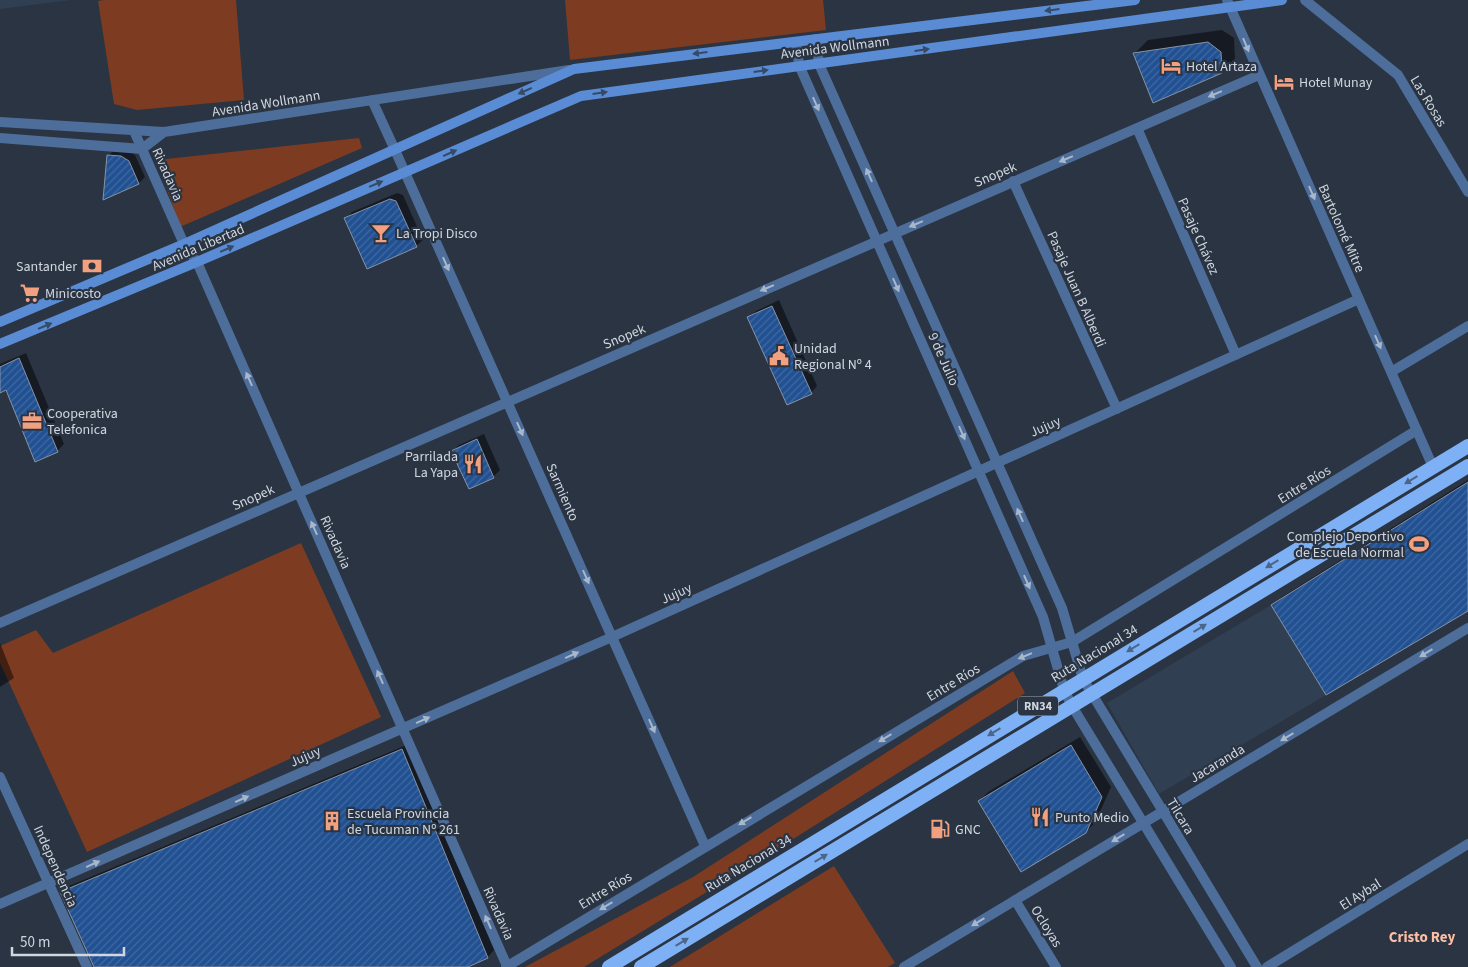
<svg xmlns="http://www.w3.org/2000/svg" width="1468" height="967" font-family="'Source Sans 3',sans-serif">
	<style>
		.built { fill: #313f52 }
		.park { fill: #7d3c21 }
		.shadow { fill: #0007 }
		.building { fill: url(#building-hatch); stroke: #8793a4 }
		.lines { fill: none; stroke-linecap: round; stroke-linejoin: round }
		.minor { stroke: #4d6d9a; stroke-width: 10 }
		.tertiary { stroke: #4d6d9a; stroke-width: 10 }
		.secondary { stroke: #598cd4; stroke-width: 10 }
		.trunk { stroke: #7eb0f6; stroke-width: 14 }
		.oneway { fill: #364a66 }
		.oneway2 { fill: #a9b7cb }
		.oneway3 { fill: #4c668a }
		.labels { text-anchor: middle; stroke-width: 4.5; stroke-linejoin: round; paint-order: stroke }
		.shield { fill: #2a3442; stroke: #9ea6b1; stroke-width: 1 }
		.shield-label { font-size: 12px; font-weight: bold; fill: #d0d7e0 }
		.street-label { font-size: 14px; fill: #d0d7e0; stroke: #2a3442 }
		.poi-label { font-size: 14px; fill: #d0d7e0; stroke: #2a3442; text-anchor: start }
		.neighbourhood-label { font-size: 15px; font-weight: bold; fill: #fdbea6; stroke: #2a3442 }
	</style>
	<defs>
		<pattern id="building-hatch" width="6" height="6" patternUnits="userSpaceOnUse" patternTransform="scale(1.25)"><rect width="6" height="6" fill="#215192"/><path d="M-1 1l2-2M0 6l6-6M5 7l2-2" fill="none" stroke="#4069a1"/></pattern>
	</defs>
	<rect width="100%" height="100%" fill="#2a3442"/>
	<!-- built -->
	<path class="built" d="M 0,0 L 71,0 L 0,9 Z
		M 1271,605 L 1326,695 L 1159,794 L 1107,703 Z"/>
	<!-- park -->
	<path class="park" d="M 104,0 L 236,0 L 244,100 L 137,110 L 114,104 L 98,1 Z
		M 565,0 L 823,0 L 826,30 L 570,60 Z
		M 359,138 L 362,148 L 180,227 L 157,160 Z
		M 301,543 L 381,717 L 87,852 L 0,663 L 0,646 L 36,630 L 53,653 Z
		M 1013,671 L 1025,693 L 790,841 L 584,967 L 525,967 L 693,877 Z
		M 834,866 L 895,963 L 888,967 L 670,967 Z"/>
	<!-- shadow -->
	<path class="shadow" d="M 1222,30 L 1234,38 L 1235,59 L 1221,72 L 1135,53 L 1148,40 Z
		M 115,149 L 128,150 L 135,155 L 145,177 L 139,183 L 108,156 Z
		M 397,193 L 403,195 L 423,240 L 416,246 L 346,219 L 352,212 Z
		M 779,300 L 817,386 L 811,393 L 749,317 L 756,311 Z
		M 26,353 L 64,444 L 57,451 L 7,389 L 0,392 L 0,364 Z
		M 484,434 L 500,470 L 493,477 L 453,451 L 459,445 Z
		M 1468,480 L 1468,609 L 1273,606 L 1282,597 Z
		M 0,643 L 14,678 L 0,687 Z
		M 1080,737 L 1111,787 L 1095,823 L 1085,832 L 979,801 L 988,792 Z
		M 409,744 L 494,950 L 488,957 L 465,967 L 96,967 L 62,893 L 69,886 Z"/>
	<!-- building -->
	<path class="building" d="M 1208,42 L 1221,52 L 1222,73 L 1153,103 L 1133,53 Z
		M 107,155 L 121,156 L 129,161 L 139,184 L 103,200 Z
		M 390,199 L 396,201 L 417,247 L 367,269 L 344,218 Z
		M 772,306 L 812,394 L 787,405 L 747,317 Z
		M 19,358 L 58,452 L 35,462 L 6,390 L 0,393 L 0,367 Z
		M 477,439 L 494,478 L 469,489 L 451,451 Z
		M 1468,482 L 1468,611 L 1326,695 L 1271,605 Z
		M 1071,745 L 1102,797 L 1086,833 L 1021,872 L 978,801 Z
		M 402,749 L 488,958 L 468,967 L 94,967 L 60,892 Z"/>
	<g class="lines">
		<!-- minor -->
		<path class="minor" d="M 1227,0 L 1433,467
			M 1305,0 L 1398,75 L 1468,192
			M 1137,128 L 1236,355
			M 134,131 L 184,244 L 197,262 L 507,966
			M 395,150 L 705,846
			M 1013,181 L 1117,409
			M 1391,372 L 1468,326
			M 0,623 L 1259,75
			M 0,777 L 87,967
			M 1015,900 L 1056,967
			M 0,904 L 612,637 L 1359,299
			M 506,967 L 1023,656 L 1072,642 L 1417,430
			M 904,967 L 1468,628
			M 1267,967 L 1468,844"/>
		<!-- tertiary -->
		<path class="tertiary" d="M 816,39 L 819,64 L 1062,608 L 1083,679 L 1257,967
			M 796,42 L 799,65 L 1043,617 L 1064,690 L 1072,706 L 1231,967
			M 372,100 L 395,150
			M 0,122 L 164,132 L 569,70
			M 0,138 L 142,149 L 164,132"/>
		<!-- secondary -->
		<path class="secondary" d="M 0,322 L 184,244 L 574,69 L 1135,0
			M 0,344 L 197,262 L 581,96 L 1282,0"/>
		<!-- trunk -->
		<path class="trunk" d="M 609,967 L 1468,446
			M 641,967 L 1468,466"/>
	</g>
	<!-- one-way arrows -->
	<defs><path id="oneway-solid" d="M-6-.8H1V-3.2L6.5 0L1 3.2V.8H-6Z" transform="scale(1.25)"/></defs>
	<g class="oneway">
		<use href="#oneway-solid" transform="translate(1052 10) rotate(173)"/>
		<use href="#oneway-solid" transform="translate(922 50) rotate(-8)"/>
		<use href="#oneway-solid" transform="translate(700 53) rotate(173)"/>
		<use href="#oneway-solid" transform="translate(761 71) rotate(-8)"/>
		<use href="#oneway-solid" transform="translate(525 91) rotate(156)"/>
		<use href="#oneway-solid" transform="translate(600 93) rotate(-8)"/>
		<use href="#oneway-solid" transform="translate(450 153) rotate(-24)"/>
		<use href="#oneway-solid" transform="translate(376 184) rotate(-23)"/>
		<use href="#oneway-solid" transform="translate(227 249) rotate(-23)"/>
		<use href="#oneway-solid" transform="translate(45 326) rotate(-23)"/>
	</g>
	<g class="oneway2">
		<use href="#oneway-solid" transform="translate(1246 45) rotate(67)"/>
		<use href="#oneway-solid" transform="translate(1215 94) rotate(157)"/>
		<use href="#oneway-solid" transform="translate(816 104) rotate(66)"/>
		<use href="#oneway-solid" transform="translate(1066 159) rotate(157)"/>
		<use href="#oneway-solid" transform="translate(869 175) rotate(-114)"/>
		<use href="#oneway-solid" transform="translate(1312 193) rotate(66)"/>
		<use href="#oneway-solid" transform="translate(916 224) rotate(157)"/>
		<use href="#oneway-solid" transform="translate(446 264) rotate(66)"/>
		<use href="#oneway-solid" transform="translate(896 285) rotate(66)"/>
		<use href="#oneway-solid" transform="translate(767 288) rotate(157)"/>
		<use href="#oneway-solid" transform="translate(1378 342) rotate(66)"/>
		<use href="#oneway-solid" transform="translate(249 379) rotate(-114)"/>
		<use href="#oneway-solid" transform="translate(520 429) rotate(66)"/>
		<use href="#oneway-solid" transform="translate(962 433) rotate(66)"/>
		<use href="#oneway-solid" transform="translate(1020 515) rotate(-114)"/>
		<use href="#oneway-solid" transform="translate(314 528) rotate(-114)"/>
		<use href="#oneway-solid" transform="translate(586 577) rotate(66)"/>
		<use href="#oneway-solid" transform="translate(1027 582) rotate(66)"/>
		<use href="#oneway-solid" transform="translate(1426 653) rotate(149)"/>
		<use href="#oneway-solid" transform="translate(572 655) rotate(-24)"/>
		<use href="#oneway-solid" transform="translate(1025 656) rotate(158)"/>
		<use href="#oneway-solid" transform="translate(380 677) rotate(-114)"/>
		<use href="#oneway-solid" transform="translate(423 720) rotate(-24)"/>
		<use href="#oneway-solid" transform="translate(652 726) rotate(66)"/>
		<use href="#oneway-solid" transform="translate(1287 737) rotate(149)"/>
		<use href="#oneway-solid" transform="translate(885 738) rotate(149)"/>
		<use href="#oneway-solid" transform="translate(242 799) rotate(-24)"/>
		<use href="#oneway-solid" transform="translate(745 821) rotate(149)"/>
		<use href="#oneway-solid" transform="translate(1118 838) rotate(149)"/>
		<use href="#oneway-solid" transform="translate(93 864) rotate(-24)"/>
		<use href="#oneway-solid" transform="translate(606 906) rotate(149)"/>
		<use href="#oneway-solid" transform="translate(488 922) rotate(-114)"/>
		<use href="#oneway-solid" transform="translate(978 922) rotate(149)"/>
	</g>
	<g class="oneway3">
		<use href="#oneway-solid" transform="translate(1411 480) rotate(149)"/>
		<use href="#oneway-solid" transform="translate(1272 564) rotate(149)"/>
		<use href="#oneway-solid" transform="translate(1200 628) rotate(-31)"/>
		<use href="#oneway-solid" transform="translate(1133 648) rotate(149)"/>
		<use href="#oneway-solid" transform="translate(994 732) rotate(149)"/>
		<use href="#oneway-solid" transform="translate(821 858) rotate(-31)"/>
		<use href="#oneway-solid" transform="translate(682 942) rotate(-31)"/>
	</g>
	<!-- icons -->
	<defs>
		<symbol id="hotel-bare" viewBox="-9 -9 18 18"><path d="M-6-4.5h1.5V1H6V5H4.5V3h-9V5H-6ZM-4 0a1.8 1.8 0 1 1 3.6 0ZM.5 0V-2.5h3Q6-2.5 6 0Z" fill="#f2a080" stroke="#2a3442" stroke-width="2.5" paint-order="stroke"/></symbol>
		<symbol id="bar-bare" viewBox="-9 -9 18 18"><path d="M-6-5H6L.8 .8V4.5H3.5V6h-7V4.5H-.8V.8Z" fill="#f2a080" stroke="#2a3442" stroke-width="2.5" paint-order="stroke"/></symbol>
		<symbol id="bank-bare" viewBox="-9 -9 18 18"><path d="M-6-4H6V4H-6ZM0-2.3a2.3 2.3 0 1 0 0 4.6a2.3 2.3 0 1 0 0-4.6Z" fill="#f2a080" stroke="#2a3442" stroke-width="2.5" paint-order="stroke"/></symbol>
		<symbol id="supermarket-bare" viewBox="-9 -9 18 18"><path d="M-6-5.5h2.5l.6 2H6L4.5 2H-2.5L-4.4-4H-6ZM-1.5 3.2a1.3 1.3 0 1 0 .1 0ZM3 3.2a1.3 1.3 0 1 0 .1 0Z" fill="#f2a080" stroke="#2a3442" stroke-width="2.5" paint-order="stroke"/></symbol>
		<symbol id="civic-bare" viewBox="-9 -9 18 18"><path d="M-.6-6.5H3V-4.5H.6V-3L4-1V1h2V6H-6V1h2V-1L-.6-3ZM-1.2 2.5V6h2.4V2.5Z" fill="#f2a080" stroke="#2a3442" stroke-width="2.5" paint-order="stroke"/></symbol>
		<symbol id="office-bare" viewBox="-9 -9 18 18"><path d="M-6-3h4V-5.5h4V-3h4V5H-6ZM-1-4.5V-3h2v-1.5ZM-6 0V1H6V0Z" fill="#f2a080" stroke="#2a3442" stroke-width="2.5" paint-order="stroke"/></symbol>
		<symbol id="restaurant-bare" viewBox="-9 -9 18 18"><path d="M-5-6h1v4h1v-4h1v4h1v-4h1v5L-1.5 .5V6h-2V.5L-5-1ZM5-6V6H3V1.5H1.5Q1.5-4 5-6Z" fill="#f2a080" stroke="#2a3442" stroke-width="2.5" paint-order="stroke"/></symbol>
		<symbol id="stadium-bare" viewBox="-9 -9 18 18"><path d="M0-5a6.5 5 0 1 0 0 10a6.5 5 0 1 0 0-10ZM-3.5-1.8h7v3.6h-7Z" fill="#f2a080" stroke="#2a3442" stroke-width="2.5" paint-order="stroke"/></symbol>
		<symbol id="building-bare" viewBox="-9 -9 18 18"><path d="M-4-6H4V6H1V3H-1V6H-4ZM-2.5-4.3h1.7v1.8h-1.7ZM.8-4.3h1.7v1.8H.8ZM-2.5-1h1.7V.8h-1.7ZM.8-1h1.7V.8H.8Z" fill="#f2a080" stroke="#2a3442" stroke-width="2.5" paint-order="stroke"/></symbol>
		<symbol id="fuel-bare" viewBox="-9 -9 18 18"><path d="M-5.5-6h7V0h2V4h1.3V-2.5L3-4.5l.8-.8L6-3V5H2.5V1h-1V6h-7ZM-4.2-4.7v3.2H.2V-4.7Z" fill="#f2a080" stroke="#2a3442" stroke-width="2.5" paint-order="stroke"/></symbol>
	</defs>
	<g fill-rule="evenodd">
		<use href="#hotel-bare" x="1157" y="52" width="28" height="28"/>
		<use href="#hotel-bare" x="1270" y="68" width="28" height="28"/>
		<use href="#bar-bare" x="367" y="219" width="28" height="28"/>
		<use href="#bank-bare" x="78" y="252" width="28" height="28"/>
		<use href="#supermarket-bare" x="16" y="279" width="28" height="28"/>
		<use href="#civic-bare" x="765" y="342" width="28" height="28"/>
		<use href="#office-bare" x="18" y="407" width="28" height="28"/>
		<use href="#restaurant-bare" x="459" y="450" width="28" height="28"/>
		<use href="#stadium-bare" x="1405" y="530" width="28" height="28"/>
		<use href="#restaurant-bare" x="1026" y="803" width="28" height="28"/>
		<use href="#building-bare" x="318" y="807" width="28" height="28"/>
		<use href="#fuel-bare" x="926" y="815" width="28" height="28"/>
	</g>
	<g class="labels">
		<!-- shield labels -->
		<rect class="shield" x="1018" y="696.5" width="40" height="19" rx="4"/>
		<g class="shield-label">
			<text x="1038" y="710">RN34</text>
		</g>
		<!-- street labels -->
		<g class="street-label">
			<text transform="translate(835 47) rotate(-7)" y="5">Avenida Wollmann</text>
			<text transform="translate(1429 101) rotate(59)" y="5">Las Rosas</text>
			<text transform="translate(266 103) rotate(-9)" y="5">Avenida Wollmann</text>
			<text transform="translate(168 174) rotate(66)" y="5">Rivadavia</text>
			<text transform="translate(995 174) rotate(-23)" y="5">Snopek</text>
			<text transform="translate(1342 228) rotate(66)" y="5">Bartolomé Mitre</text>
			<text transform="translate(1199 236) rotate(66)" y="5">Pasaje Chávez</text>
			<text transform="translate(198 247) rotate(-23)" y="5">Avenida Libertad</text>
			<text transform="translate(1077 289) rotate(66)" y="5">Pasaje Juan B Alberdi</text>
			<text transform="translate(624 336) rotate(-23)" y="5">Snopek</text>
			<text transform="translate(944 359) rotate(66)" y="5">9 de Julio</text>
			<text transform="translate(1045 426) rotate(-24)" y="5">Jujuy</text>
			<text transform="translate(1304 484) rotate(-32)" y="5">Entre Ríos</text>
			<text transform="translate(563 492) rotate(66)" y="5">Sarmiento</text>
			<text transform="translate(253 497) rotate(-24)" y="5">Snopek</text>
			<text transform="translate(336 542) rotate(66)" y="5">Rivadavia</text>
			<text transform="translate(676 593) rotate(-24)" y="5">Jujuy</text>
			<text transform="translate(1094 653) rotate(-31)" y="5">Ruta Nacional 34</text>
			<text transform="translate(953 682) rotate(-31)" y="5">Entre Ríos</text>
			<text transform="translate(305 756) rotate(-24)" y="5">Jujuy</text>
			<text transform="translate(1217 763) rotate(-31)" y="5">Jacaranda</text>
			<text transform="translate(1181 816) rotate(59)" y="5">Tilcara</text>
			<text transform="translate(748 863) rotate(-31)" y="5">Ruta Nacional 34</text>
			<text transform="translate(56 866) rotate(66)" y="5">Independencia</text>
			<text transform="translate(605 890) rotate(-31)" y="5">Entre Ríos</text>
			<text transform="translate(1360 894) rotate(-32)" y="5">El Aybal</text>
			<text transform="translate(499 913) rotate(66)" y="5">Rivadavia</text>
			<text transform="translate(1047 926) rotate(58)" y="5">Ocloyas</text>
		</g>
		<!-- poi labels -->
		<g class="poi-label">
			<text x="1186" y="71">Hotel Artaza</text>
			<text x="1299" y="87">Hotel Munay</text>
			<text x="396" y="238">La Tropi Disco</text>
			<text x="77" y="271" text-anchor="end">Santander</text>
			<text x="45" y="298">Minicosto</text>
			<text x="794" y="353">Unidad<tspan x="794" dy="16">Regional Nº 4</tspan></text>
			<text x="47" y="418">Cooperativa<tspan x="47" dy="16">Telefonica</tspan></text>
			<text x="458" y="461" text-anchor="end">Parrilada<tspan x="458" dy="16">La Yapa</tspan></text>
			<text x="1404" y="541" text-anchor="end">Complejo Deportivo<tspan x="1404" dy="16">de Escuela Normal</tspan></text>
			<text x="347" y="818">Escuela Provincia<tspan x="347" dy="16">de Tucuman Nº 261</tspan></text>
			<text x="1055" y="822">Punto Medio</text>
			<text x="955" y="834">GNC</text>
		</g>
		<!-- neighbourhood labels -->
		<g class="neighbourhood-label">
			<text x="1422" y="942">Cristo Rey</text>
		</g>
	</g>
	<!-- scale -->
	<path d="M12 947v8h112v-8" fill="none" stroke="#d0d7e0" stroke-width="2.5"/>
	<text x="20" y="947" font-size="15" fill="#d0d7e0" stroke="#2a3442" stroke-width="4" paint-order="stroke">50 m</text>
</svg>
